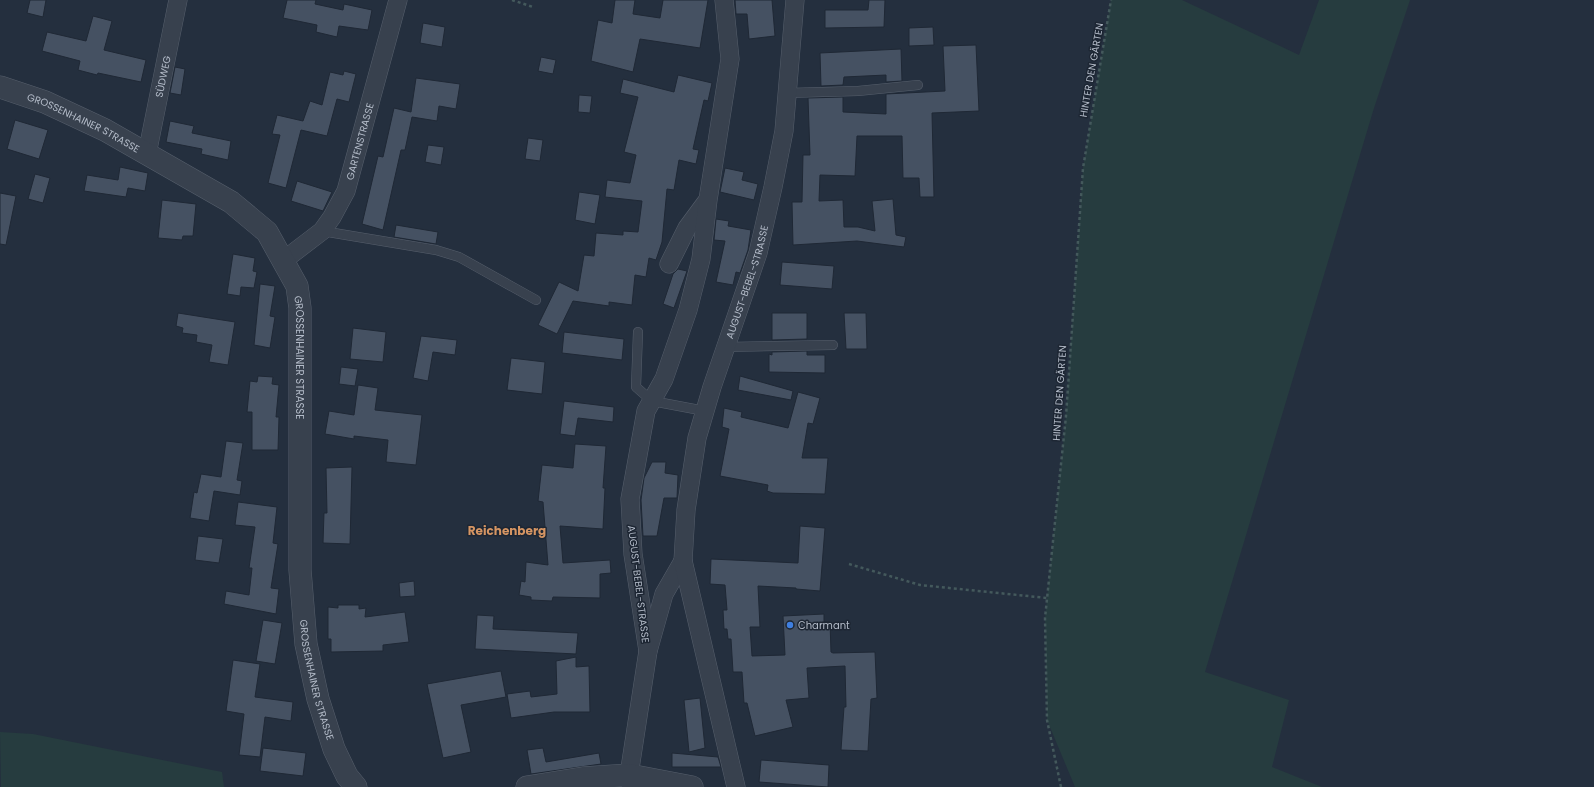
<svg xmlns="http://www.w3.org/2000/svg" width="1594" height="787" font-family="Poppins,sans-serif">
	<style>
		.green { fill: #263c3f }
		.building { fill: #455162; stroke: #1f2835 }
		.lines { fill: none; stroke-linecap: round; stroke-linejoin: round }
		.service-casing { stroke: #565f6c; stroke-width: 10 }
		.minor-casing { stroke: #565f6c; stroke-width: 19 }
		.tertiary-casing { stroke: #565f6c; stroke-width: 23 }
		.path { stroke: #44595c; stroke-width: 2.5; stroke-dasharray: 3 3; stroke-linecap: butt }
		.service { stroke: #38414e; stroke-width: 9 }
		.minor { stroke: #38414e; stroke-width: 18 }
		.tertiary { stroke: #38414e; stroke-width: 22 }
		.shop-dot { fill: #3f7fe0; stroke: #1d2633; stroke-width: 1.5 }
		.labels { text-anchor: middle; stroke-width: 3; stroke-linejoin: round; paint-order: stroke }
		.street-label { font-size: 10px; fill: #b4bcc9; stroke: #1d2633 }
		.poi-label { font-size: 10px; fill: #b4bcc9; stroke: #1d2633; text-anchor: start }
		.quarter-label { font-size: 12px; font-weight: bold; fill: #d59563; stroke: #1d2633 }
	</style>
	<rect width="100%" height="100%" fill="#242f3e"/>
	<!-- green -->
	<path class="green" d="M 1111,0 L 1182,0 L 1299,55 L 1319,0 L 1410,0 L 1374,108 L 1205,672 L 1289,700 L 1272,767 L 1322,787 L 1075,787 L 1047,720 L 1045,618 L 1066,416 L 1083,168 Z
		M 0,732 L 33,734 L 222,772 L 224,787 L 1,787 Z"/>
	<!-- building -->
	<path class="building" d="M 30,0 L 46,0 L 43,17 L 27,13 Z
		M 287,0 L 316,0 L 315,4 L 343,10 L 344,4 L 372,10 L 368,30 L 339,26 L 337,37 L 316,32 L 317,25 L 283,18 Z
		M 615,0 L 635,0 L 633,14 L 660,18 L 663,0 L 708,0 L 700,48 L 640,39 L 633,72 L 591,61 L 598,20 L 612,23 Z
		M 735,0 L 772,0 L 775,36 L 749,39 L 747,14 L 736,14 Z
		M 869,0 L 885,0 L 884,27 L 825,28 L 825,10 L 868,10 Z
		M 93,16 L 112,21 L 104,50 L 146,60 L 141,82 L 98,73 L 97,75 L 78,70 L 80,61 L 42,51 L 47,32 L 86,41 Z
		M 423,23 L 445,27 L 442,47 L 420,43 Z
		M 933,27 L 934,45 L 909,46 L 909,28 Z
		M 976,45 L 979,111 L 932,113 L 934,197 L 920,197 L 919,178 L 903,178 L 902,136 L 857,136 L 855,176 L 820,175 L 819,201 L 843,200 L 844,227 L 858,227 L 875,231 L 872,201 L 893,199 L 896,235 L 906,237 L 904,247 L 857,241 L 793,245 L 792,202 L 802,202 L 803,155 L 810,155 L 808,98 L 843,97 L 843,112 L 886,114 L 886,94 L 945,91 L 943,46 Z
		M 901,49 L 902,81 L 886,82 L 886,75 L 844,77 L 843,85 L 821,86 L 820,53 Z
		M 541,57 L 556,60 L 553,74 L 538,71 Z
		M 175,67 L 185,69 L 181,95 L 170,93 Z
		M 344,71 L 356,74 L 349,102 L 337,99 L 327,136 L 301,130 L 286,188 L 268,183 L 280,135 L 272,134 L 277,115 L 303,121 L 310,101 L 322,105 L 330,72 L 343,75 Z
		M 678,75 L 712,83 L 708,101 L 704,100 L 693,149 L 699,150 L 696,164 L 679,160 L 674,190 L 667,189 L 662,242 L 656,260 L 649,258 L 646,277 L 635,275 L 632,305 L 609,302 L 609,306 L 573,301 L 557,334 L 538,325 L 559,282 L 578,291 L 584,255 L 594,256 L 596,233 L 623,235 L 623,231 L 638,232 L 642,201 L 605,197 L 607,180 L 630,183 L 636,155 L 624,152 L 638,97 L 620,93 L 623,79 L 674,92 Z
		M 416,78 L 460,84 L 456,109 L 439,106 L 437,121 L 412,117 L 405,150 L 401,150 L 383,230 L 362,224 L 378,156 L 383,157 L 394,108 L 411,112 Z
		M 579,95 L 592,96 L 590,113 L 578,112 Z
		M 15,120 L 48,130 L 39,159 L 7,149 Z
		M 170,121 L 194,126 L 192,133 L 231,141 L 228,160 L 201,154 L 202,149 L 166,142 Z
		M 528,138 L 543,140 L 540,161 L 525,159 Z
		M 428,145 L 444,147 L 441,165 L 425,162 Z
		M 120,167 L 148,173 L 145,191 L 128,188 L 126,197 L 84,191 L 87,175 L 118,180 Z
		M 725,168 L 744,172 L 742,180 L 758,184 L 754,200 L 720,192 Z
		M 35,174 L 50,178 L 43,203 L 28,199 Z
		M 297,181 L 332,192 L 323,211 L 291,201 Z
		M 579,192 L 600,195 L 595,224 L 575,220 Z
		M 0,193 L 16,196 L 6,245 L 0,244 Z
		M 162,200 L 196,204 L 193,236 L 183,236 L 182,240 L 158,238 Z
		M 716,219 L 729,221 L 728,226 L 751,230 L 748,250 L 740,273 L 736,272 L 733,285 L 716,282 L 725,241 L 714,240 Z
		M 396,225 L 438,232 L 436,244 L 394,237 Z
		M 233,254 L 255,258 L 253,271 L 257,272 L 254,288 L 241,287 L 240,296 L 227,294 Z
		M 782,262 L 834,266 L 832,289 L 780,285 Z
		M 678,269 L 687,271 L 674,308 L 663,304 L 673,274 Z
		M 260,284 L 275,286 L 270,316 L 275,317 L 270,348 L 254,345 Z
		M 178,313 L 235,322 L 228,365 L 209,362 L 212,345 L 196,342 L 197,335 L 182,333 L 183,328 L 176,326 Z
		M 772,313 L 807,313 L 807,339 L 772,340 Z
		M 844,313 L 866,313 L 867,349 L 846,349 Z
		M 353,328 L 386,332 L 383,362 L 350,359 Z
		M 564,332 L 624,339 L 622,360 L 562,353 Z
		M 421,336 L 457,340 L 455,355 L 433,352 L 428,381 L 413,378 Z
		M 807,351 L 807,355 L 825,355 L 825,373 L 769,372 L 769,354 L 772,355 L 772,352 Z
		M 511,358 L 545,362 L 542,394 L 507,390 Z
		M 341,367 L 358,369 L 355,386 L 339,384 Z
		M 258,376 L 273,377 L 272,384 L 279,385 L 276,417 L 279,417 L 278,450 L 252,450 L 252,412 L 247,412 L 250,381 L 257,382 Z
		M 740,376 L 793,391 L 791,400 L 738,390 Z
		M 358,385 L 378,388 L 375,410 L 422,415 L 416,465 L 386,462 L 388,440 L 354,436 L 354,439 L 325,434 L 329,411 L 354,415 Z
		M 798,392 L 820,398 L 813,424 L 808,423 L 802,458 L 828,458 L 825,494 L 773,493 L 767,491 L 768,485 L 720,476 L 729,429 L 722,427 L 724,408 L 742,412 L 741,417 L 788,428 Z
		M 564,401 L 614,407 L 613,422 L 578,418 L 575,436 L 560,434 Z
		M 226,441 L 243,443 L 237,480 L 242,481 L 240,495 L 214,491 L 209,521 L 190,518 L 194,492 L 197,493 L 201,474 L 221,477 Z
		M 575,444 L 606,446 L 603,488 L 605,488 L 603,529 L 560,526 L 563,563 L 610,560 L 611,573 L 600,574 L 600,598 L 553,597 L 552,601 L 531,600 L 531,597 L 519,595 L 521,581 L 525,582 L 526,562 L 548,565 L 543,502 L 538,501 L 542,465 L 573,468 Z
		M 652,462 L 666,462 L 665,473 L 678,475 L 677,498 L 664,498 L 657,536 L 643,536 L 641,500 L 644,478 Z
		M 352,467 L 350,544 L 323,543 L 324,513 L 327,513 L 326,468 Z
		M 238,502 L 277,507 L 273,543 L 278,544 L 271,588 L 279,589 L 276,614 L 224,604 L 226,591 L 249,595 L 252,568 L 249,568 L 255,527 L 235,525 Z
		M 800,526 L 825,528 L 820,591 L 796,589 L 796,588 L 758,586 L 760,627 L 750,627 L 752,656 L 785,655 L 783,616 L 824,614 L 824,622 L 830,622 L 831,652 L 833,653 L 875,652 L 877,698 L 871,699 L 868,751 L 841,750 L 844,707 L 846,707 L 845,666 L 807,668 L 809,698 L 786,700 L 793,727 L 755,736 L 747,703 L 744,703 L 742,672 L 733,672 L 731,639 L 728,639 L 727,629 L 724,629 L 723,610 L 727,610 L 725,585 L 710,584 L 711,559 L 798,563 Z
		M 198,536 L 223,539 L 219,563 L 195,560 Z
		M 414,581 L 415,596 L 400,597 L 399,583 Z
		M 338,605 L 359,605 L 359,609 L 366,608 L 365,617 L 405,612 L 409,642 L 383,645 L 383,651 L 331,652 L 331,639 L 328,639 L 328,607 L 338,608 Z
		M 477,615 L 494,616 L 493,629 L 578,633 L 576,654 L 475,649 Z
		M 263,620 L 282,623 L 275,664 L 256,661 Z
		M 576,657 L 576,667 L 589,666 L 590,712 L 554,712 L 511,718 L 507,694 L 530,691 L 531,697 L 557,694 L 556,661 Z
		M 233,660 L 260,664 L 255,697 L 293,702 L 291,721 L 265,717 L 260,757 L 239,755 L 244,714 L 226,711 Z
		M 501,671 L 506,697 L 461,705 L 471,752 L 443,758 L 427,684 Z
		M 700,698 L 705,748 L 689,752 L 684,700 Z
		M 263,748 L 306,753 L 303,776 L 260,771 Z
		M 543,748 L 546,762 L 599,753 L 601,764 L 531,774 L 527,750 Z
		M 672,753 L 718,757 L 721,767 L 672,767 Z
		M 761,760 L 829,765 L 828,787 L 759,782 Z"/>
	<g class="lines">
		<defs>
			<path id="service" d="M 787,93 L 858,91 L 918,85
				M 322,231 L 436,250 L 459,257 L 536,300
				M 638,332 L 636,387 L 652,401 L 705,411
				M 726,347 L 833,345"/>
			<g id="minor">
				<path id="s1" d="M 147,154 L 178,0"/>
				<path id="s2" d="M 284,260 L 322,231 L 332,217 L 346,191 L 398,0"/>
				<path d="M 669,264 L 687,228 L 707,201"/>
				<path d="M 648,651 L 633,554 L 630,499 L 646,411 L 664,379 L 688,310 L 701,259 L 708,200 L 730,59 L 724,0"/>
				<path d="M 631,787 L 629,775 L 648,651 L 664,594 L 683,561"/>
				<path id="s3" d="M 736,787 L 683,561 L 686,510 L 697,438 L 712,387 L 758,253 L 773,187 L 784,131 L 795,0"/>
			</g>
			<g id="tertiary">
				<path id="s4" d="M 0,87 L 45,102 L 105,130 L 231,202 L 267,232 L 297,286 L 300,308 L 300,570 L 306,644 L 318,699 L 334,749 L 347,776 L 356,787"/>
				<path d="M 527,787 L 583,778 L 629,775 L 692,787"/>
			</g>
		</defs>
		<!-- service casing -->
		<use href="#service" class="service-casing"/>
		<!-- minor casing -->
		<use href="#minor" class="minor-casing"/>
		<!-- tertiary casing -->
		<use href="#tertiary" class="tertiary-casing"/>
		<!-- path -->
		<path class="path" d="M 512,0 L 533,7
			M 849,564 L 920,585 L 1047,598
			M 1061,787 L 1047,720 L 1045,618 L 1066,416 L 1083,168 L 1111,0"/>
		<!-- service -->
		<use href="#service" class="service"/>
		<!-- minor -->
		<use href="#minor" class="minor"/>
		<!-- tertiary -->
		<use href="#tertiary" class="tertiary"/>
	</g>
	<!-- markers -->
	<circle class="shop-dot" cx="790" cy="625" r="4"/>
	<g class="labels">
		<!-- street labels -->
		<g class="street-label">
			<text transform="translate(1091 70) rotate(-80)" y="4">HINTER DEN GÄRTEN</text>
			<text dy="4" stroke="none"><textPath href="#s1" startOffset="79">SÜDWEG</textPath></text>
			<text dy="4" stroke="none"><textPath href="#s4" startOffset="91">GROSSENHAINER STRASSE</textPath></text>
			<text dy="4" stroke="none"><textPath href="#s2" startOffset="146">GARTENSTRASSE</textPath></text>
			<text dy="4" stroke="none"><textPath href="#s3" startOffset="520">AUGUST-BEBEL-STRASSE</textPath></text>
			<text dy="4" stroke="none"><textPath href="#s4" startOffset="439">GROSSENHAINER STRASSE</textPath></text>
			<text transform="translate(1059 393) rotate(-86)" y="4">HINTER DEN GÄRTEN</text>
			<text transform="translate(639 584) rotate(83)" y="4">AUGUST-BEBEL-STRASSE</text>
			<text dy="4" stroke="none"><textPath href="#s4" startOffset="763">GROSSENHAINER STRASSE</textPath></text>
		</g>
		<!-- poi labels -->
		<g class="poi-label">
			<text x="798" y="629">Charmant</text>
		</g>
		<!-- quarter labels -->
		<g class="quarter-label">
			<text x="507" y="535">Reichenberg</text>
		</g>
	</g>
</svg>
